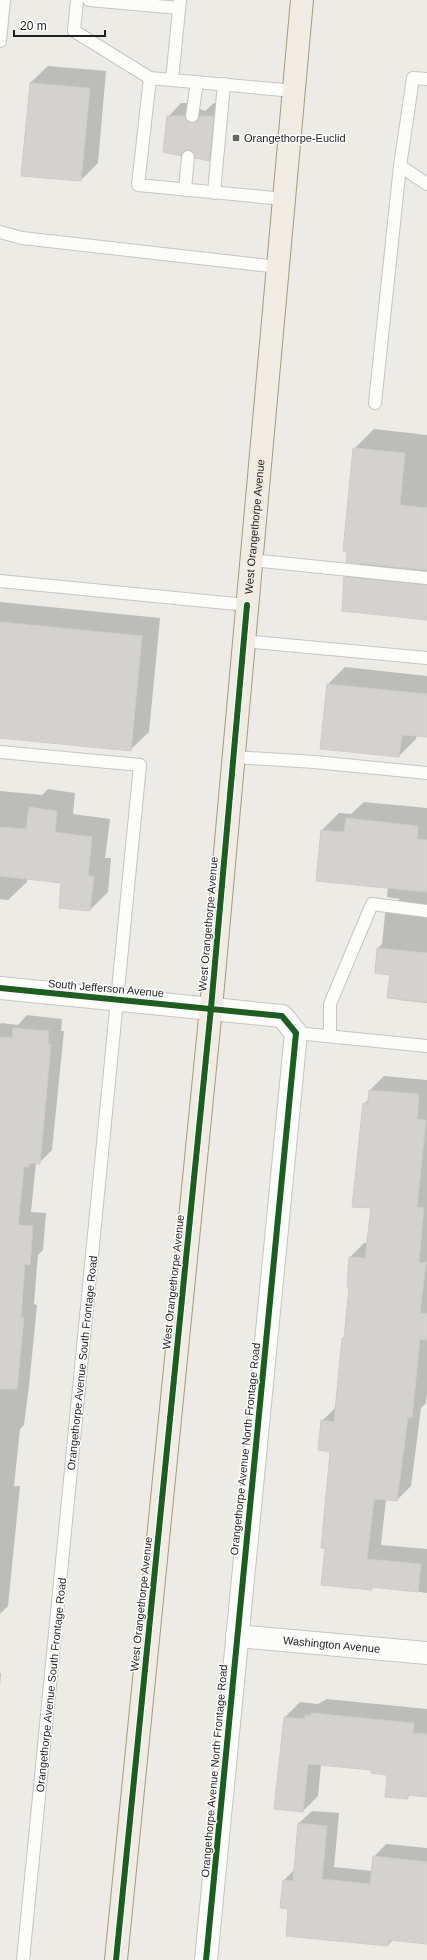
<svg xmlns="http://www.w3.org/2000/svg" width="427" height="1960" font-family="Arial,sans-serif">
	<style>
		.shadow { fill: #0003 }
		.building { fill: #d4d2cf; stroke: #cfccc7 }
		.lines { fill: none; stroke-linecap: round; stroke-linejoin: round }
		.lane-casing { stroke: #c5c4c2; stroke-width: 14 }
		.street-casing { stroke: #c5c4c2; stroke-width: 24 }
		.primary-casing { stroke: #a29a82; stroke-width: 24 }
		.lane { stroke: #fcfcfb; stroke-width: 12 }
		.street { stroke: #fcfcfb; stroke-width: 22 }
		.primary { stroke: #f1ece3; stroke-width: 22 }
		.cycleway-casing { stroke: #fff; stroke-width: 8 }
		.cycleway { stroke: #1b5e20; stroke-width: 6 }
		.poi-dot { fill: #666664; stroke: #fff; stroke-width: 1.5 }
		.labels { text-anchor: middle; stroke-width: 3; stroke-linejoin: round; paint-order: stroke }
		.poi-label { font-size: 11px; fill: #1e1e1e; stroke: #fff; text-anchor: start }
		.street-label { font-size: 11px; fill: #1e1e1e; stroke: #fff }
	</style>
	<rect width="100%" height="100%" fill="#ecebe6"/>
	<!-- shadow -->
	<path class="shadow" d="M 48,66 L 106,71 L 98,163 L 81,180 L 30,83 Z
		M 181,103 L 198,103 L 200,109 L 205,111 L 214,103 L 226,103 L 222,147 L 209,160 L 196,153 L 168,117 Z
		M 374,429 L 427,435 L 427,619 L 345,577 L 360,563 L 354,449 Z
		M 0,602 L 160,618 L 149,732 L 130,750 L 0,737 Z
		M 345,667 L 427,676 L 427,736 L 417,735 L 416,739 L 399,756 L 328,684 Z
		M 48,789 L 75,793 L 73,814 L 110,819 L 105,858 L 111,858 L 108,892 L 90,910 L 63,882 L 27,878 L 27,882 L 8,900 L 0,899 L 0,791 L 42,795 Z
		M 364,802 L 427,808 L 427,1003 L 398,1000 L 391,974 L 378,948 L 382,944 L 385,914 L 400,899 L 387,897 L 388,887 L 322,830 L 339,813 L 351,814 Z
		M 27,1015 L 62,1019 L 61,1031 L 64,1031 L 52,1150 L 39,1163 L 36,1162 L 31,1212 L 46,1213 L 43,1250 L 38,1255 L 34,1304 L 37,1305 L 29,1386 L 24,1425 L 20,1429 L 14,1486 L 20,1486 L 8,1606 L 0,1614 L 0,1025 L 1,1023 L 18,1025 Z
		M 384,1076 L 427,1080 L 427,1393 L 426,1403 L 421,1408 L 411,1486 L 397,1500 L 386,1499 L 381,1545 L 427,1549 L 427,1593 L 374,1586 L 371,1589 L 326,1548 L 331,1451 L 322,1421 L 336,1407 L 343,1339 L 345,1336 L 350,1287 L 348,1286 L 350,1257 L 364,1243 L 368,1243 L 372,1207 L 364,1104 L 370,1098 L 370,1090 Z
		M 0,1673 L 1,1673 L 0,1686 Z
		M 327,1699 L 427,1709 L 427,1796 L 411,1794 L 407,1798 L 388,1774 L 373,1770 L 321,1764 L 318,1796 L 303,1811 L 276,1808 L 285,1717 L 300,1702 L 318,1704 Z
		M 312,1811 L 339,1813 L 334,1867 L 372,1871 L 374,1857 L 386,1844 L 427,1848 L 427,1943 L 393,1940 L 388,1945 L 290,1908 L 284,1880 L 295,1869 L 299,1823 Z"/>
	<!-- building -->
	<path class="building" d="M 30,83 L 90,88 L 81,181 L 21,176 Z
		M 167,116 L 185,116 L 187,122 L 191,123 L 198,121 L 200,116 L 214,116 L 209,161 L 195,158 L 195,154 L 189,150 L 185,150 L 181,156 L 163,152 Z
		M 353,448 L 405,453 L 400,505 L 427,508 L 427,570 L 346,562 L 347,552 L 343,551 Z
		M 344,577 L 427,585 L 427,620 L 342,611 Z
		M 0,622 L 142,636 L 131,751 L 0,738 Z
		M 327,684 L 427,694 L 427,737 L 402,735 L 399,757 L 320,749 Z
		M 29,807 L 57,811 L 55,832 L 92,837 L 88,876 L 94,876 L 90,911 L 59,908 L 61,883 L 0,876 L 0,827 L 26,829 Z
		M 346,818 L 418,826 L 417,839 L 427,840 L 427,892 L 316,881 L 321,830 L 344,832 Z
		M 377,948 L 427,953 L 427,1002 L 387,998 L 390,975 L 375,973 Z
		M 13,1028 L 49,1031 L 48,1044 L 51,1044 L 40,1164 L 29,1163 L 29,1167 L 24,1167 L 18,1225 L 33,1226 L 30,1265 L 25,1264 L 21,1317 L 24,1317 L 17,1389 L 0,1389 L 0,1037 L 12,1038 Z
		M 369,1090 L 419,1094 L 417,1119 L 426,1120 L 417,1207 L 424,1208 L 419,1262 L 426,1263 L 420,1313 L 427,1314 L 427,1340 L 420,1339 L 412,1418 L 408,1417 L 397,1501 L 374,1499 L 367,1559 L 421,1564 L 418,1592 L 372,1587 L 372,1590 L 321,1585 L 325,1549 L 321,1548 L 330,1452 L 318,1450 L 321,1420 L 334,1422 L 342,1338 L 344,1338 L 349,1287 L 347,1287 L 349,1257 L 365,1258 L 371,1208 L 352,1207 L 363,1103 L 368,1104 Z
		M 311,1713 L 414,1723 L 413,1733 L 427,1734 L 427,1797 L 408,1795 L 408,1799 L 385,1797 L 387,1775 L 371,1773 L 372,1770 L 308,1764 L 303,1812 L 274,1809 L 284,1717 L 305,1719 L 305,1715 L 311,1716 Z
		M 298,1823 L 327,1826 L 322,1879 L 370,1884 L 373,1856 L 427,1862 L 427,1944 L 389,1940 L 388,1946 L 286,1936 L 288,1909 L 280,1908 L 283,1880 L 293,1881 Z"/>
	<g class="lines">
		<defs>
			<path id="lane" d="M 77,0 L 74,31 L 150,78
				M 89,0 L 179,8
				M 180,0 L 172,80 L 294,91
				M 0,41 L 4,0
				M 172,80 L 150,78 L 138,185 L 284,199
				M 192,116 L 197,82
				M 400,166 L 427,184
				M 185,190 L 188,157
				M 214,193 L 224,84
				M 0,232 L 22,238 L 278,267
				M 375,403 L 400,166 L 413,78 L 427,79
				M 252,560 L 427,578
				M 0,581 L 247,605
				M 244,641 L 427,658
				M 0,752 L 140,765 L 23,1960
				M 233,757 L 315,762 L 427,773
				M 296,1033 L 427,1046
				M 330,1035 L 330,1004 L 372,904 L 427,911"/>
			<g id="street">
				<path d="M 0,988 L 282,1016 L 296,1033 L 206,1960"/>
				<path id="s1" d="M 237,1636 L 427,1653"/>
			</g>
			<g id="primary">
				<path id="s2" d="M 116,1960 L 211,1008 L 302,0"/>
			</g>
		</defs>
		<!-- lane casing -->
		<use href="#lane" class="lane-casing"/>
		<!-- street casing -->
		<use href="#street" class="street-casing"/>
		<!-- primary casing -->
		<use href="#primary" class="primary-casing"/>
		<!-- lane -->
		<use href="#lane" class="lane"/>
		<!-- street -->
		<use href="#street" class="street"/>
		<!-- primary -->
		<use href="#primary" class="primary"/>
		<defs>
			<path id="cycleway" d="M 0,988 L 282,1016 L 296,1033 L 206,1960
				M 116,1960 L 211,1008 L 247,605"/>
		</defs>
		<!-- cycleway casing -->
		<use href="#cycleway" class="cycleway-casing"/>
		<!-- cycleway -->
		<use href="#cycleway" class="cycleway"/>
	</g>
	<!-- markers -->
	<rect class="poi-dot" x="232" y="134" width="8" height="8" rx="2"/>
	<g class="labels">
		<!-- poi labels -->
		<g class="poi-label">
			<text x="244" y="142">Orangethorpe-Euclid</text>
		</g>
		<!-- street labels -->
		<g class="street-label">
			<text dy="4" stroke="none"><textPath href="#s2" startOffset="1440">West Orangethorpe Avenue</textPath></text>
			<text transform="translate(208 924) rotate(-85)" y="4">West Orangethorpe Avenue</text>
			<text transform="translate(106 988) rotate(5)" y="4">South Jefferson Avenue</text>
			<text transform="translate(173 1282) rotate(-84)" y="4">West Orangethorpe Avenue</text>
			<text transform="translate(82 1363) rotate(-84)" y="4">Orangethorpe Avenue South Frontage Road</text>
			<text transform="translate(245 1449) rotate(-84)" y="4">Orangethorpe Avenue North Frontage Road</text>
			<text transform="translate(141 1604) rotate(-84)" y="4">West Orangethorpe Avenue</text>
			<text dy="4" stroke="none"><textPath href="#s1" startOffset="95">Washington Avenue</textPath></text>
			<text transform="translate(51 1685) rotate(-84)" y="4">Orangethorpe Avenue South Frontage Road</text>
			<text transform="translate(214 1771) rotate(-85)" y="4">Orangethorpe Avenue North Frontage Road</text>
		</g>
	</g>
	<!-- scale -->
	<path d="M14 30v6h91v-6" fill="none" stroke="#1e1e1e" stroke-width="2"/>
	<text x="20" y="30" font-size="12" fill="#1e1e1e" stroke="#ffffff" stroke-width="3" paint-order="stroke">20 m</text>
</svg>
